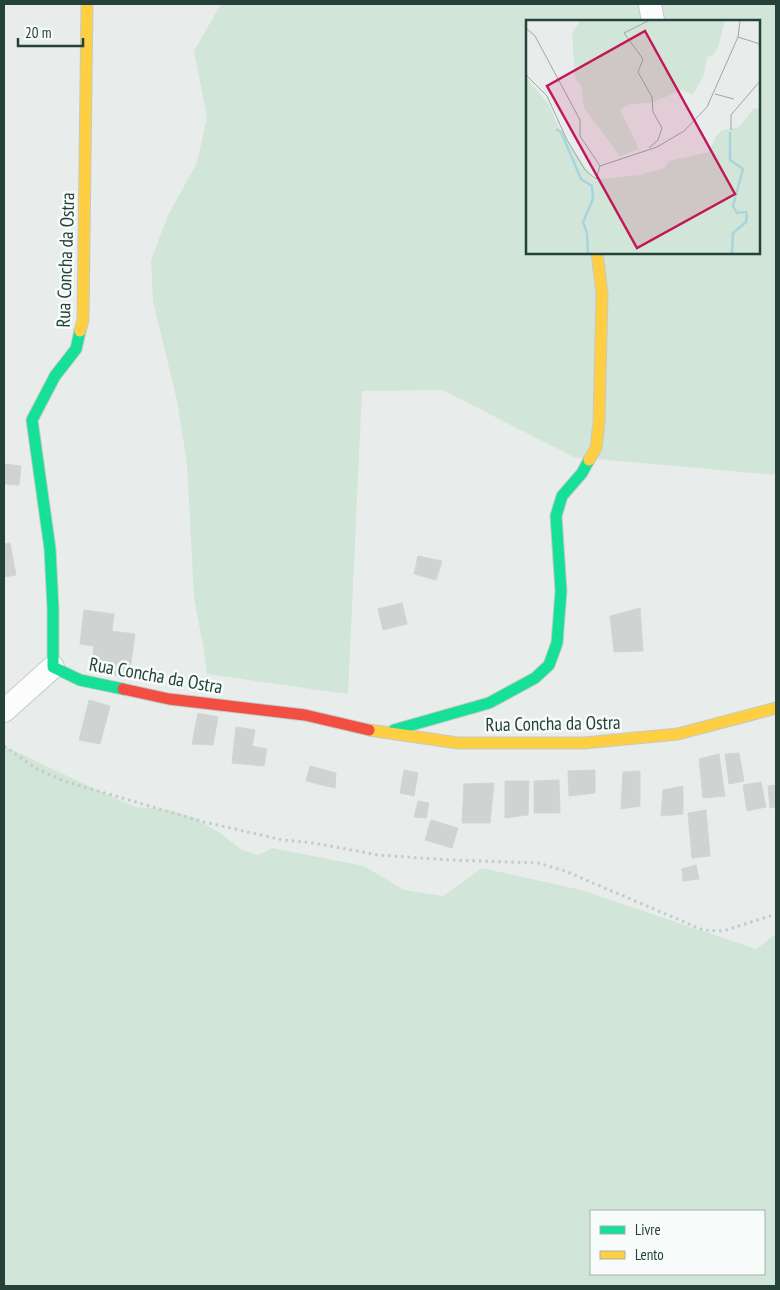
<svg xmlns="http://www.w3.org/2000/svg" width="780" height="1290" font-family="'PT Sans Narrow',sans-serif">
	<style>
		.green { fill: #d1e6d8; fill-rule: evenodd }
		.building { fill: #cfd4d2; stroke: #d1d6d4 }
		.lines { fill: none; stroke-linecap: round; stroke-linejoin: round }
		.street-casing { stroke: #c5cac8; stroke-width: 24 }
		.fast-casing { stroke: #c3cbc8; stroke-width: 13 }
		.slow-casing { stroke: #c3cbc8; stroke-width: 13 }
		.jam-casing { stroke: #c3cbc8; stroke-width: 13 }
		.path { stroke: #c3ccca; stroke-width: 3; stroke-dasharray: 2.5 4; stroke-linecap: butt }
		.street { stroke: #fcfcfc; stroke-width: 22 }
		.fast { stroke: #16e098; stroke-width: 11 }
		.slow { stroke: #ffcf43; stroke-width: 11 }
		.jam { stroke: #f24e42; stroke-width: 11 }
		.labels { text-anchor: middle; stroke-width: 5; stroke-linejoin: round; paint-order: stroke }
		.street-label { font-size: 19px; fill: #24423a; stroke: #f7fbf9 }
		.inset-river { fill: none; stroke: #a9d4db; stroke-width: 2.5 }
		.inset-road { fill: none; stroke: #9aa9a4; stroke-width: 1 }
		.view { fill: #c2185b; fill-opacity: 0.15; stroke: #c2185b; stroke-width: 2.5 }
		.inset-edge { fill: none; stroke: #24423a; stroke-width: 2.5 }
	</style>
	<rect width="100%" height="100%" fill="#e8edeb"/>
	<!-- green -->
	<path class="green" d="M 221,4 L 776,4 L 776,475 L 574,457 L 442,390 L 362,391 L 348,694 L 207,674 L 203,645 L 194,598 L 187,463 L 177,401 L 153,301 L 151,260 L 168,215 L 197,163 L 207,117 L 194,51 ZM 528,21 L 759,21 L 759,252 L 528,252 Z
		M 4,746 L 97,790 L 136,807 L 170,810 L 195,818 L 220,833 L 242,850 L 258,855 L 272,848 L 364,866 L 404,890 L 443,896 L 482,868 L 581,890 L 756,949 L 776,934 L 776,1286 L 4,1286 ZM 591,1211 L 764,1211 L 764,1274 L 591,1274 Z"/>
	<!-- building -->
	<path class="building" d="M 4,464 L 21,466 L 19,485 L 4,484 Z
		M 10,543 L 16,575 L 4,577 L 4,544 Z
		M 418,556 L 442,561 L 436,580 L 414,574 Z
		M 402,603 L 407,624 L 383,630 L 378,609 Z
		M 640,608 L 643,651 L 614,652 L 610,616 Z
		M 84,610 L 114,614 L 112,631 L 135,634 L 129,677 L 91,672 L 94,646 L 80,644 Z
		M 89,700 L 110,706 L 100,744 L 79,740 Z
		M 198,713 L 218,717 L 213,745 L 192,744 Z
		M 236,727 L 255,730 L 252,746 L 267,749 L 264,766 L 232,763 Z
		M 739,753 L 744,781 L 729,784 L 725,754 Z
		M 719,754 L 725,796 L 703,798 L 699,759 Z
		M 310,766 L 336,773 L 335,788 L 306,781 Z
		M 404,770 L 418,773 L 414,796 L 400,793 Z
		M 595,770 L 595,793 L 569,796 L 568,771 Z
		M 640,771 L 640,806 L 621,809 L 623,772 Z
		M 559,780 L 560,813 L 534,813 L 534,781 Z
		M 505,781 L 529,781 L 528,815 L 505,818 Z
		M 761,782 L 766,807 L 747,811 L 743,785 Z
		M 494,783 L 490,823 L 462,823 L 464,784 Z
		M 776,785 L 776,807 L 770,808 L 768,786 Z
		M 683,786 L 683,814 L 661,816 L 663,790 Z
		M 418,801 L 429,803 L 426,818 L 414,817 Z
		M 706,810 L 710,856 L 692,858 L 688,813 Z
		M 431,820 L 458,828 L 452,848 L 425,840 Z
		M 696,865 L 699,879 L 683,881 L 682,869 Z"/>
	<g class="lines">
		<defs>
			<path id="street" d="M 650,4 L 653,21
				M 4,711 L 53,667"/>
			<path id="fast" d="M 80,331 L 76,349 L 55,376 L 32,420 L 50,549 L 53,609 L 53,667 L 80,680 L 123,689
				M 394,730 L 489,703 L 535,678 L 549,665 L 557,643 L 561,591 L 556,516 L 562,496 L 582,473 L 589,460"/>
			<path id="slow" d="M 80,331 L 83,320 L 87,4
				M 589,460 L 596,448 L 599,422 L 602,294 L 597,252
				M 369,730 L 458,743 L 584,743 L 678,734 L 776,708"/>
			<path id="jam" d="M 123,689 L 169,699 L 305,715 L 369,730"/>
		</defs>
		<!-- street casing -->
		<use href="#street" class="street-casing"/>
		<!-- fast casing -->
		<use href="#fast" class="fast-casing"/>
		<!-- slow casing -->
		<use href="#slow" class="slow-casing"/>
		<!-- jam casing -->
		<use href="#jam" class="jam-casing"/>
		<!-- path -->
		<path class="path" d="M 4,746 L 37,769 L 64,781 L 204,822 L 283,840 L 314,843 L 378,855 L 450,860 L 538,863 L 565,871 L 703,930 L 723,931 L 776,914"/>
		<!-- street -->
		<use href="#street" class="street"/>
		<!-- fast -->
		<use href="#fast" class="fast"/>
		<!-- slow -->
		<use href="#slow" class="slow"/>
		<!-- jam -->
		<use href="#jam" class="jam"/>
	</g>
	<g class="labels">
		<!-- street labels -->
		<g class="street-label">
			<text transform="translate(65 260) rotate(-88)" y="7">Rua Concha da Ostra</text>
			<text transform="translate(156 675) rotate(10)" y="7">Rua Concha da Ostra</text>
			<text transform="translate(553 723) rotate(-1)" y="7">Rua Concha da Ostra</text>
		</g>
	</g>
	<!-- overview -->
	<g transform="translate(526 20)">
		<rect width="234" height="234" fill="#e8edeb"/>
		<path d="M 54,1 L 199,1 L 192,27 L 188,35 L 181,37 L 178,55 L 167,75 L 156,70 L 125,83 L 104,84 L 94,90 L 113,129 L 94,136 L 58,88 L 55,66 L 49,58 L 46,13 ZM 0,57 L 23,85 L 32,106 L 68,160 L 113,155 L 139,148 L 142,141 L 183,132 L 190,116 L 197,110 L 213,107 L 228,88 L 234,89 L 234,233 L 0,233 Z" fill="#d1e6d8"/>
		<path class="inset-river" d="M 30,109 L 35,112 L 55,159 L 66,166 L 67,179 L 57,202 L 61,213 L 62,233M 204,112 L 204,140 L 217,149 L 207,186 L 211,193 L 220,192 L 221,196 L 220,202 L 207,213 L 206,233"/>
		<path class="inset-road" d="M 122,1 L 98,13 L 117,39 L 112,52 L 126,77 L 127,92 L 136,108 L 132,120 L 123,128M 0,8 L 9,16 L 54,100 L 54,116 L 74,146M 212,17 L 234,24M 0,55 L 21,76 L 41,120 L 59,150 L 70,159 L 74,146M 189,74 L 208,79M 205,110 L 205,95 L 234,61M 74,146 L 131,127 L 158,111 L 181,87 L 212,17 L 214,1"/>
		<path class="view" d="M 119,11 L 209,174 L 111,228 L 21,66 Z"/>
		<rect width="234" height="234" class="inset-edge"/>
	</g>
	<!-- border -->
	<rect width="780" height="1290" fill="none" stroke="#24423a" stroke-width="10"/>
	<!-- legend -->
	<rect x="590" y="1210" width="175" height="65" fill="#f7fbf9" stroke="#a3b1ad"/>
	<rect x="600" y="1226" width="25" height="8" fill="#16e098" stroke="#a3b1ad"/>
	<text x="635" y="1235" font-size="15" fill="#24423a">Livre</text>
	<rect x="600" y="1251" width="25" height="8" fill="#ffcf43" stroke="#a3b1ad"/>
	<text x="635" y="1260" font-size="15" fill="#24423a">Lento</text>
	<!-- scale -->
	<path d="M18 38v8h65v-8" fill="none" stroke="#24423a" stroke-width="2.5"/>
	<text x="25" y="38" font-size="15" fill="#24423a" stroke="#f7fbf9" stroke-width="4" paint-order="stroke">20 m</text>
</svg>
